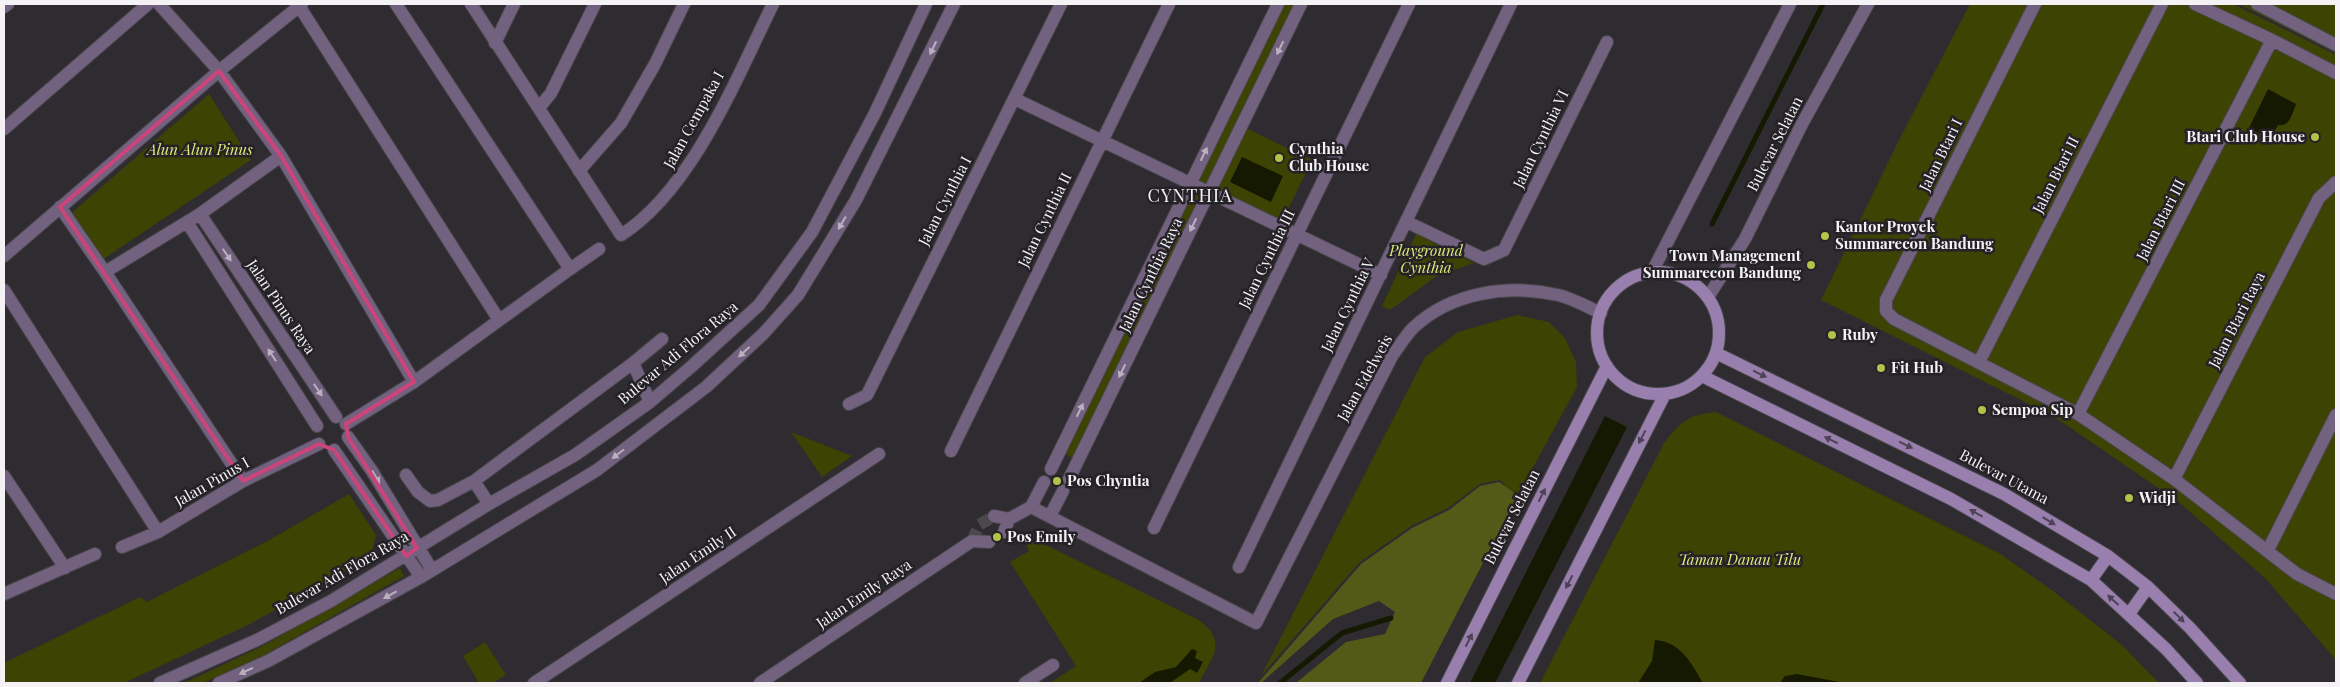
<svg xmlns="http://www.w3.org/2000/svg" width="2340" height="687" font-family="'Playfair Display',serif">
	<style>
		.green { fill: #3d4303 }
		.forest { fill: #525a17 }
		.water { fill: #151901 }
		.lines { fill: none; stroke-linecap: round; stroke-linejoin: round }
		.stream { stroke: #151901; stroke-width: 5 }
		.street-tunnel { stroke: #4c494e; stroke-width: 12; stroke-dasharray: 12 6; stroke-linecap: butt }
		.street-casing { stroke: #4a474c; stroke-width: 14 }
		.secondary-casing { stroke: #4a474c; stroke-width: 14 }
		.street { stroke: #72627f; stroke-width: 12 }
		.secondary { stroke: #997fae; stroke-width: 12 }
		.oneway { fill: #bab1c0 }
		.oneway2 { fill: #4d4256 }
		.marked { fill: none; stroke: #cc447a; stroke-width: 4; stroke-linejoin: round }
		.poi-dot { fill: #b3c24b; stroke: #242127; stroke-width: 2 }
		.labels { text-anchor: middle; stroke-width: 5; stroke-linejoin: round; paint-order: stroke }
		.street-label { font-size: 15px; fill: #f4f2f5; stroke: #242127 }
		.poi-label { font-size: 15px; font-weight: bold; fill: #f4f2f5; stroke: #242127; text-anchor: start }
		.park-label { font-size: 15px; font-style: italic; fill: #dbec79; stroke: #242127 }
		.quarter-label { font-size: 18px; letter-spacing: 1px; fill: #f4f2f5; stroke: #242127 }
	</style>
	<rect width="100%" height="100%" fill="#2e2b31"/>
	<!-- green -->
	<path class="green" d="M 1281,4 L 1297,4 L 1207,188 L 1195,182 Z
		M 1970,4 L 2233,4 L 2336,55 L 2336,660 L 2265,578 L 2180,503 L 2053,416 L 1821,300 L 1899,140 Z
		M 2239,4 L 2336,4 L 2336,53 Z
		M 209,94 L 251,160 L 99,262 L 68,216 Z
		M 1246,128 L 1312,160 L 1281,224 L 1214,191 Z
		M 1192,187 L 1204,193 L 1075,459 L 1063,453 Z
		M 1416,234 L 1474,263 L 1437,276 L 1390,310 L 1382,306 Z
		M 1517,315 L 1549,322 L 1565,338 L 1576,362 L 1577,387 L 1519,493 L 1509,489 L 1500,480 L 1480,484 L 1448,508 L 1411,526 L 1359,563 L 1261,676 L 1425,357 L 1458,332 Z
		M 1716,412 L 1999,553 L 2053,591 L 2122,645 L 2159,683 L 1540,683 L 1664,443 C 1681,421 1688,415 1716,412 Z
		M 791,432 L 852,456 L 822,477 Z
		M 349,494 L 376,535 L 371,556 L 250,624 L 124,683 L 4,683 L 4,663 L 140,597 L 147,602 L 271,539 Z
		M 1030,542 L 1038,542 L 1052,548 L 1199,620 C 1228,642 1213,656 1199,683 L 1050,683 L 1076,666 L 1010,562 L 1029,551 L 1026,545 Z
		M 400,568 L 404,576 L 264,655 L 203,683 L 184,683 L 261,647 Z
		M 485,642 L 506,675 L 493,683 L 479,683 L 463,656 Z"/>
	<!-- forest -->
	<path class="forest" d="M 1499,482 L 1518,495 L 1421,683 L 1296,683 L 1346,642 L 1385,634 L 1395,612 L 1379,601 L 1333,619 L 1261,683 L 1258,683 L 1361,564 L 1412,528 L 1449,510 L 1480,486 Z"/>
	<!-- water -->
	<path class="water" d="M 2268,89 L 2296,104 C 2292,114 2290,127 2278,125 L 2270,139 L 2249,128 Z
		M 1242,157 L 1283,176 L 1271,202 L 1230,182 Z
		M 1605,416 L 1627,427 L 1495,683 L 1470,683 Z
		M 1655,640 C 1681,642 1691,663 1703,683 L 1638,683 L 1652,661 Z
		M 1192,649 L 1197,651 L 1195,658 L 1203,662 L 1197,673 L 1190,669 L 1170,683 L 1139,683 L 1155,672 L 1176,667 Z
		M 1797,674 L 1845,683 L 1780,683 L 1785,676 Z"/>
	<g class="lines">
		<!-- stream -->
		<path class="stream" d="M 1712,224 L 1823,4
			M 1280,683 L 1342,633 L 1391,618"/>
		<!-- street-tunnel -->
		<path class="street-tunnel" d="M 972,541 L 979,525 L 994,516"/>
		<defs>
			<path id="street" d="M 159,4 L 219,71 L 281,156 L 414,382
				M 471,4 L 621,235 C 692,190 736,79 773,4
				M 2035,4 L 1886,300 L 1886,311 L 1894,319 L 2078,414 L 2174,479 L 2297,574 L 2336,594
				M 2195,4 L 2272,40 L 2336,73
				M 2257,4 L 2336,45
				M 299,6 L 499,320
				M 4,7 L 8,4
				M 495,43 L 514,4
				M 1015,99 L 1381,275
				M 539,108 L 551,93 L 595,4
				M 4,129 L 148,4
				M 579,171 L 621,123 L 655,64 L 684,4
				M 60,207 L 105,272 L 243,481
				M 200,214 L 336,417
				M 187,222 L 317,426
				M 1407,222 L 1484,259 L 1504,250 L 1607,42
				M 4,256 L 219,71 L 302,4
				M 570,269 L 599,249
				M 105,272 L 200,214 L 281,156
				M 1652,272 L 1790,4
				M 4,290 L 158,532
				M 1708,297 L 1745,239 L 1802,124 L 1868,4
				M 1979,362 L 2162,4
				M 633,363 L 662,339
				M 849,404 L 867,395 L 1061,4
				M 2078,414 L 2272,40
				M 346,424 L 414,382 L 570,269 L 396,4
				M 348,437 L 372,471 L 432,570
				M 334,450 L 421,577
				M 951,451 L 1169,4
				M 1051,469 L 1278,4
				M 406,475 L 418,492 L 430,501 L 438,500 L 474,481
				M 4,476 L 65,568
				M 1069,479 L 1301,4
				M 2174,479 L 2319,198 L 2336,182
				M 489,504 L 474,481 L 633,363 L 650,402
				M 1031,507 L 1256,623 L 1392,356 C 1399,347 1405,336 1413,328 C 1451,292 1508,284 1558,295 C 1572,298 1587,307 1601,313
				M 1031,507 L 1044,482
				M 994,516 L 1009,519 L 1031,507
				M 1050,516 L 1063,491
				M 1154,528 L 1409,4
				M 1004,532 L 1009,519
				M 122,547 L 158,532 L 243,481 L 319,444
				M 2268,550 L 2336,415
				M 1239,567 L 1511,4
				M 4,594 L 95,554
				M 160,683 L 257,640 L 331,601 L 489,504 L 575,455 L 650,402 L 692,366 L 759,305 L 812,232 L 875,113 L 926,4
				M 219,683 L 268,661 L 421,577 L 597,470 L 706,387 L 763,334 L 798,295 L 856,200 L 954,4
				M 534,683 L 879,454
				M 760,683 L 972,541 L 989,542
				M 1025,683 L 1053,665"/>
			<path id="secondary" d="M1597 333a61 61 0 1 1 122 0a61 61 0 1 1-122 0Z
				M 1716,353 L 2004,494 L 2108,556 L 2148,587 L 2190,628 L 2240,683
				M 1702,376 L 1951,499 L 2091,580 L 2166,649 L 2197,683
				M 2091,580 L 2108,556
				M 2129,614 L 2148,587
				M 1447,683 L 1607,366
				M 1518,683 L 1665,394"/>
		</defs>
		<!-- street casing -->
		<use href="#street" class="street-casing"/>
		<!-- secondary casing -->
		<use href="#secondary" class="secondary-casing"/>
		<!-- street -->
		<use href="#street" class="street"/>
		<!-- secondary -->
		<use href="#secondary" class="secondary"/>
	</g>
	<!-- one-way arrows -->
	<defs><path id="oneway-solid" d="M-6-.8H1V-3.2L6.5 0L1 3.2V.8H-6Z" transform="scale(1.25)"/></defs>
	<g class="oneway">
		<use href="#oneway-solid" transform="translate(933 48) rotate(116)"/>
		<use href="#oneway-solid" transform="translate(1280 48) rotate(116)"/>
		<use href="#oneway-solid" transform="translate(1204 154) rotate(-64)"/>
		<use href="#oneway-solid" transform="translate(842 223) rotate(121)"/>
		<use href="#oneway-solid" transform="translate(1193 225) rotate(116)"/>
		<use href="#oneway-solid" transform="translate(227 255) rotate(56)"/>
		<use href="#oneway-solid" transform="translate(744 352) rotate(137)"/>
		<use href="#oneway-solid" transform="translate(272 355) rotate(-123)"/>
		<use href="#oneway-solid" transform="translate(1122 371) rotate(116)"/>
		<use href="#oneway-solid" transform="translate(318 390) rotate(56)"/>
		<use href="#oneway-solid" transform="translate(1080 410) rotate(-64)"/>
		<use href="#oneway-solid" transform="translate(618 454) rotate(143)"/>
		<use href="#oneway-solid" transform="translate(376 477) rotate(59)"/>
		<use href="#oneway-solid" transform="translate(390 595) rotate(151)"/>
		<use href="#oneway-solid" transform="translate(246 671) rotate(155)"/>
	</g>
	<g class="oneway2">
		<use href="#oneway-solid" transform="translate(1760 374) rotate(26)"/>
		<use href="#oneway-solid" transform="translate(1642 437) rotate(118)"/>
		<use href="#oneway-solid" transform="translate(1831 440) rotate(-154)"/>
		<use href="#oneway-solid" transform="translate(1906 445) rotate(26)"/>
		<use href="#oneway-solid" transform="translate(1542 495) rotate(-63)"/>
		<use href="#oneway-solid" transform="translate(1976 513) rotate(-151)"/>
		<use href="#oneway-solid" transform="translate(2049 521) rotate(31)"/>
		<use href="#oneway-solid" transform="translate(1569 582) rotate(117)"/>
		<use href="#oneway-solid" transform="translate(2113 600) rotate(-138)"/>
		<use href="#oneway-solid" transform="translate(2179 617) rotate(44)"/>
		<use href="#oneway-solid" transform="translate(1469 640) rotate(-63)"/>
	</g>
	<!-- marked area -->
	<path class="marked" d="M 219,71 L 281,156 L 414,382 L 346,424 L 348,437 L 417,548 L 406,556 L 334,450 L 319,444 L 243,481 L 60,207 Z"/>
	<!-- markers -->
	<g class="poi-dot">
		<circle cx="2315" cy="137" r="5"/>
		<circle cx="1279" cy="158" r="5"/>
		<circle cx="1825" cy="236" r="5"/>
		<circle cx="1811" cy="265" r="5"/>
		<circle cx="1832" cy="335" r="5"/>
		<circle cx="1881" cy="368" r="5"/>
		<circle cx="1982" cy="410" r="5"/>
		<circle cx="1057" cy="481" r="5"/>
		<circle cx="2129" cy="498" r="5"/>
		<circle cx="997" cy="537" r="5"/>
	</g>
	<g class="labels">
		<!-- street labels -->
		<g class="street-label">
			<text transform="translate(694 120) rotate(-61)" y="5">Jalan Cempaka I</text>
			<text transform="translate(1541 139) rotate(-64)" y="5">Jalan Cynthia VI</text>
			<text transform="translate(1775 144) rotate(-63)" y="5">Bulevar Selatan</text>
			<text transform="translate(1941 155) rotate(-64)" y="5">Jalan Btari I</text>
			<text transform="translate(2056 175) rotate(-63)" y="5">Jalan Btari II</text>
			<text transform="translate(945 201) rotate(-63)" y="5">Jalan Cynthia I</text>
			<text transform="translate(1045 220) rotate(-64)" y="5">Jalan Cynthia II</text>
			<text transform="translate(2161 220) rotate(-63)" y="5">Jalan Btari III</text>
			<text transform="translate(1267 259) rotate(-64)" y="5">Jalan Cynthia III</text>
			<text transform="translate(1151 275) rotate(-64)" y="5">Jalan Cynthia Raya</text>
			<text transform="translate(1348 305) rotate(-64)" y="5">Jalan Cynthia V</text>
			<text transform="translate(281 307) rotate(56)" y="5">Jalan Pinus Raya</text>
			<text transform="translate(2237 320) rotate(-63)" y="5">Jalan Btari Raya</text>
			<text transform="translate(678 353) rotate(-40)" y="5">Bulevar Adi Flora Raya</text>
			<text transform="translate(1365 378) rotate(-61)" y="5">Jalan Edelweis</text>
			<text transform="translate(2004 477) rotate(28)" y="5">Bulevar Utama</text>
			<text transform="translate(212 482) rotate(-30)" y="5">Jalan Pinus I</text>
			<text transform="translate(1512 517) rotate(-63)" y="5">Bulevar Selatan</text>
			<text transform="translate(698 555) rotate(-34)" y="5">Jalan Emily II</text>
			<text transform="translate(342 573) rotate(-30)" y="5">Bulevar Adi Flora Raya</text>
			<text transform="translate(864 594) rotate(-34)" y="5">Jalan Emily Raya</text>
		</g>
		<!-- poi labels -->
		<g class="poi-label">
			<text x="2305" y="142" text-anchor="end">Btari Club House</text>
			<text x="1289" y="154">Cynthia<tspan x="1289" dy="17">Club House</tspan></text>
			<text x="1835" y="232">Kantor Proyek<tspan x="1835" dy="17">Summarecon Bandung</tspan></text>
			<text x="1801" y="261" text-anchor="end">Town Management<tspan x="1801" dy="17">Summarecon Bandung</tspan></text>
			<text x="1842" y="340">Ruby</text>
			<text x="1891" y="373">Fit Hub</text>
			<text x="1992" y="415">Sempoa Sip</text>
			<text x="1067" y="486">Pos Chyntia</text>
			<text x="2139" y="503">Widji</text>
			<text x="1007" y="542">Pos Emily</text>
		</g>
		<!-- park labels -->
		<g class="park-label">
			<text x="200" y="155">Alun Alun Pinus</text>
			<text x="1426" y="256">Playground<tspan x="1426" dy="17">Cynthia</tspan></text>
			<text x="1740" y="565">Taman Danau Tilu</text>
		</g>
		<!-- quarter labels -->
		<g class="quarter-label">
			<text x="1190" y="202">CYNTHIA</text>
		</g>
	</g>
	<!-- border -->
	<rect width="2340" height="687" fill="none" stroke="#f4f2f5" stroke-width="10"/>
</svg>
